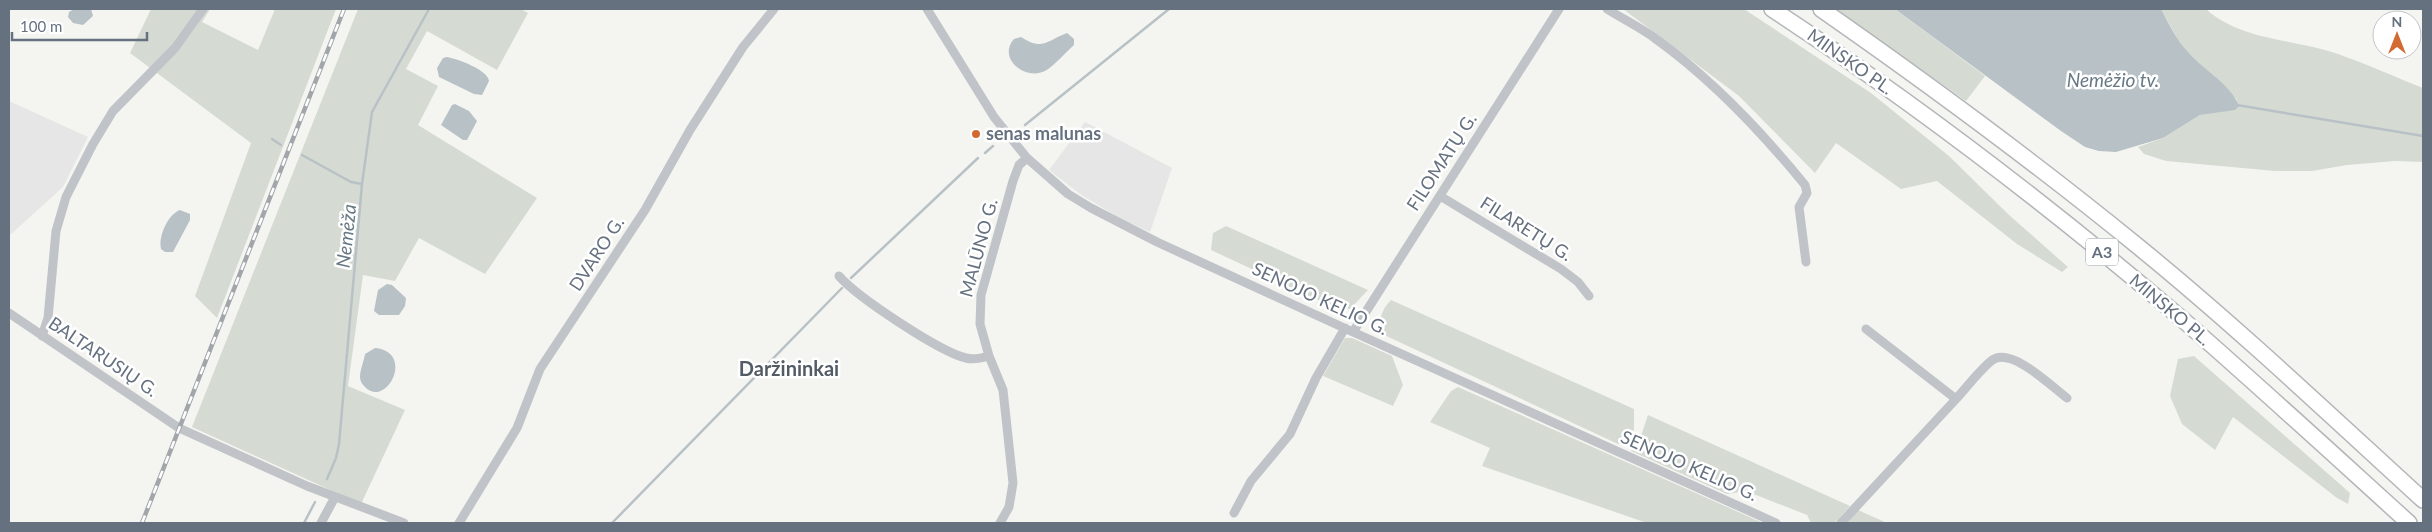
<svg xmlns="http://www.w3.org/2000/svg" width="2432" height="532" font-family="Lato,sans-serif">
	<style>
		.built { fill: #e5e6e5 }
		.green { fill: #d5dbd3 }
		.water { fill: #b8c1c6 }
		.lines { fill: none; stroke-linecap: round; stroke-linejoin: round }
		.stream { stroke: #b8c1c6; stroke-width: 2.5 }
		.highway-casing { stroke: #b3b6b9; stroke-width: 18 }
		.street { stroke: #c0c3c7; stroke-width: 9 }
		.highway { stroke: #fff; stroke-width: 15 }
		.rail-casing { stroke: #a2a6ab; stroke-width: 4.5 }
		.rail { stroke: #fff; stroke-width: 2.5; stroke-dasharray: 8; stroke-linecap: butt }
		.poi-dot { fill: #d36a32; stroke: #fff; stroke-width: 2 }
		.labels { text-anchor: middle; stroke-width: 5; stroke-linejoin: round; paint-order: stroke }
		.shield { fill: #fff; stroke: #949ca6; stroke-width: 1 }
		.shield-label { font-size: 16px; font-weight: bold; fill: #667180 }
		.street-label { font-size: 18px; fill: #667180; stroke: #fff }
		.poi-label { font-size: 18px; font-weight: bold; fill: #667180; stroke: #fff; text-anchor: start }
		.water-label { font-size: 19px; font-style: italic; fill: #677984; stroke: #fff }
		.quarter-label { font-size: 20px; font-weight: bold; fill: #535b65; stroke: #fff }
	</style>
	<rect width="100%" height="100%" fill="#f4f5f1"/>
	<!-- built -->
	<path class="built" d="M 9,101 L 88,137 L 63,187 L 9,236 Z
		M 1085,122 L 1172,168 L 1150,232 L 1123,220 L 1080,194 L 1049,170 Z"/>
	<!-- green -->
	<path class="green" d="M 151,9 L 210,9 L 202,22 L 258,50 L 275,9 L 336,9 L 217,318 L 195,296 L 251,143 L 130,53 Z
		M 358,9 L 521,9 L 528,13 L 497,70 L 427,31 L 406,69 L 438,86 L 418,125 L 537,198 L 485,274 L 419,238 L 395,281 L 363,275 L 348,386 L 405,410 L 361,504 L 192,427 Z
		M 1623,9 L 1744,9 L 1871,93 L 1949,156 L 2008,214 L 2068,267 L 2062,272 L 2017,244 L 1937,181 L 1901,189 L 1836,143 L 1815,173 L 1739,96 Z
		M 1835,9 L 1895,9 L 1985,76 L 1966,101 Z
		M 2161,9 L 2206,9 C 2241,41 2296,39 2338,54 C 2367,64 2395,77 2423,88 L 2423,162 L 2395,161 L 2347,165 L 2312,171 L 2275,171 L 2166,161 L 2144,154 L 2138,147 L 2163,138 L 2200,115 L 2215,112 L 2237,100 L 2188,53 L 2177,38 Z
		M 1226,226 L 1368,290 L 1350,309 L 1337,309 L 1211,250 L 1213,233 Z
		M 1391,300 L 1634,409 L 1634,429 L 1628,442 L 1618,444 L 1382,334 C 1378,321 1381,310 1391,300 Z
		M 1345,338 L 1352,338 L 1392,356 L 1403,385 L 1393,406 L 1323,376 Z
		M 2194,356 L 2350,493 L 2348,504 L 2337,498 L 2233,417 L 2215,450 L 2182,424 L 2170,396 L 2178,359 Z
		M 1458,387 L 1763,523 L 1647,523 L 1482,466 L 1490,448 L 1430,422 L 1451,391 Z
		M 1648,415 L 1850,506 L 1835,523 L 1811,523 L 1807,515 L 1746,491 L 1727,494 L 1631,451 L 1642,433 Z
		M 1858,510 L 1887,523 L 1847,523 Z"/>
	<!-- water -->
	<path class="water" d="M 74,9 L 91,9 L 93,16 L 83,25 L 73,23 L 68,17 L 69,12 Z
		M 1895,9 L 2161,9 C 2169,24 2176,39 2188,52 C 2203,70 2230,83 2239,106 L 2235,110 L 2200,115 L 2163,138 L 2116,152 L 2099,151 L 2085,147 L 2061,131 Z
		M 1067,33 L 1074,39 L 1074,45 C 1066,52 1053,67 1045,71 C 1025,81 997,58 1014,39 L 1021,37 C 1043,51 1046,41 1067,33 Z
		M 447,57 C 458,59 488,70 489,81 L 482,95 L 474,94 L 439,77 L 437,68 L 443,58 Z
		M 455,104 L 469,111 L 477,121 L 467,140 L 463,140 L 441,125 L 452,105 Z
		M 180,210 L 190,214 L 190,220 L 173,252 L 165,252 L 161,249 C 158,237 168,214 180,210 Z
		M 387,284 L 392,285 L 406,298 L 405,306 L 399,315 L 379,315 L 374,311 L 378,290 Z
		M 375,348 C 416,352 386,409 365,387 C 362,384 360,381 360,377 C 360,370 364,361 365,354 Z"/>
	<g class="lines">
		<!-- stream -->
		<path class="stream" d="M 2237,105 L 2423,136
			M 1025,125 L 1169,9
			M 272,139 L 281,145
			M 985,153 L 993,146
			M 302,155 L 351,182 L 362,184
			M 851,278 L 978,158
			M 327,479 L 336,458 L 339,444 L 362,184 L 372,112 L 429,9
			M 304,523 L 315,502
			M 612,523 L 842,288"/>
		<defs>
			<path id="highway" d="M 1772,9 C 1915,103 2052,208 2182,319 C 2259,386 2334,455 2409,523
				M 1821,9 C 1930,85 2037,164 2140,248 C 2238,328 2330,415 2423,500"/>
		</defs>
		<!-- highway casing -->
		<use href="#highway" class="highway-casing"/>
		<!-- street -->
		<path class="street" d="M 927,9 L 994,117 L 1027,158 L 1068,194 L 1091,208 L 1157,242 L 1353,332 L 1776,523
			M 1607,9 C 1623,19 1641,28 1656,39 C 1713,80 1761,131 1805,185 L 1807,193 L 1799,207 L 1806,262
			M 1440,196 L 1561,269 L 1578,282 L 1589,296
			M 839,276 C 857,297 940,352 966,358 C 974,360 982,358 989,356
			M 9,313 L 179,428 L 307,486 L 404,523
			M 1866,329 L 1956,399 C 1967,387 1978,372 1991,361 C 2010,345 2051,386 2067,398
			M 1353,332 L 1559,9
			M 42,336 L 48,318 L 56,231 L 66,197 L 93,144 L 113,111 L 175,48 L 203,9
			M 1234,513 L 1251,481 L 1290,434 L 1316,378 L 1345,328
			M 321,523 L 335,497
			M 459,523 L 517,428 L 540,369 L 645,210 L 690,130 L 743,47 L 774,9
			M 1000,523 L 1009,507 L 1013,483 L 1003,390 L 989,356 L 980,324 L 981,295 L 1013,181 L 1019,165 L 1027,158
			M 1841,523 L 1956,399"/>
		<!-- highway -->
		<use href="#highway" class="highway"/>
		<defs>
			<path id="rail" d="M 142,523 L 344,9"/>
		</defs>
		<!-- rail casing -->
		<use href="#rail" class="rail-casing"/>
		<!-- rail -->
		<use href="#rail" class="rail"/>
	</g>
	<!-- markers -->
	<circle class="poi-dot" cx="976" cy="134" r="5"/>
	<g class="labels">
		<!-- shield labels -->
		<rect class="shield" x="2086" y="238.5" width="32" height="27" rx="4"/>
		<g class="shield-label">
			<text x="2102" y="258">A3</text>
		</g>
		<!-- street labels -->
		<g class="street-label">
			<text transform="translate(1850 62) rotate(35)" y="6">MINSKO PL.</text>
			<text transform="translate(1442 162) rotate(-57)" y="6">FILOMATŲ G.</text>
			<text transform="translate(1526 229) rotate(32)" y="6">FILARETŲ G.</text>
			<text transform="translate(979 248) rotate(-75)" y="6">MALŪNO G.</text>
			<text transform="translate(597 254) rotate(-57)" y="6">DVARO G.</text>
			<text transform="translate(1320 299) rotate(25)" y="6">SENOJO KELIO G.</text>
			<text transform="translate(2170 310) rotate(40)" y="6">MINSKO PL.</text>
			<text transform="translate(103 357) rotate(34)" y="6">BALTARUSIŲ G.</text>
			<text transform="translate(1689 466) rotate(24)" y="6">SENOJO KELIO G.</text>
		</g>
		<!-- poi labels -->
		<g class="poi-label">
			<text x="986" y="140">senas malunas</text>
		</g>
		<!-- water labels -->
		<g class="water-label">
			<text x="2113" y="87">Nemėžio tv.</text>
			<text transform="translate(346 236) rotate(-84)" y="7">Nemėža</text>
		</g>
		<!-- quarter labels -->
		<g class="quarter-label">
			<text x="789" y="376">Daržininkai</text>
		</g>
	</g>
	<!-- border -->
	<rect width="2432" height="532" fill="none" stroke="#667180" stroke-width="20"/>
	<!-- north arrow -->
	<g transform="translate(2397 35)"><circle r="24" fill="#ffffff" stroke="#c2c6cc"/>
	<path d="M0-4L9 19L0 12L-9 19Z" fill="#d36a32"/>
	<text y="-8" font-size="14" font-weight="bold" text-anchor="middle" fill="#667180">N</text>
	</g>
	<!-- scale -->
	<path d="M12 32v8h135v-8" fill="none" stroke="#667180" stroke-width="2.5"/>
	<text x="20" y="32" font-size="15" fill="#667180" stroke="#ffffff" stroke-width="4" paint-order="stroke">100 m</text>
</svg>
